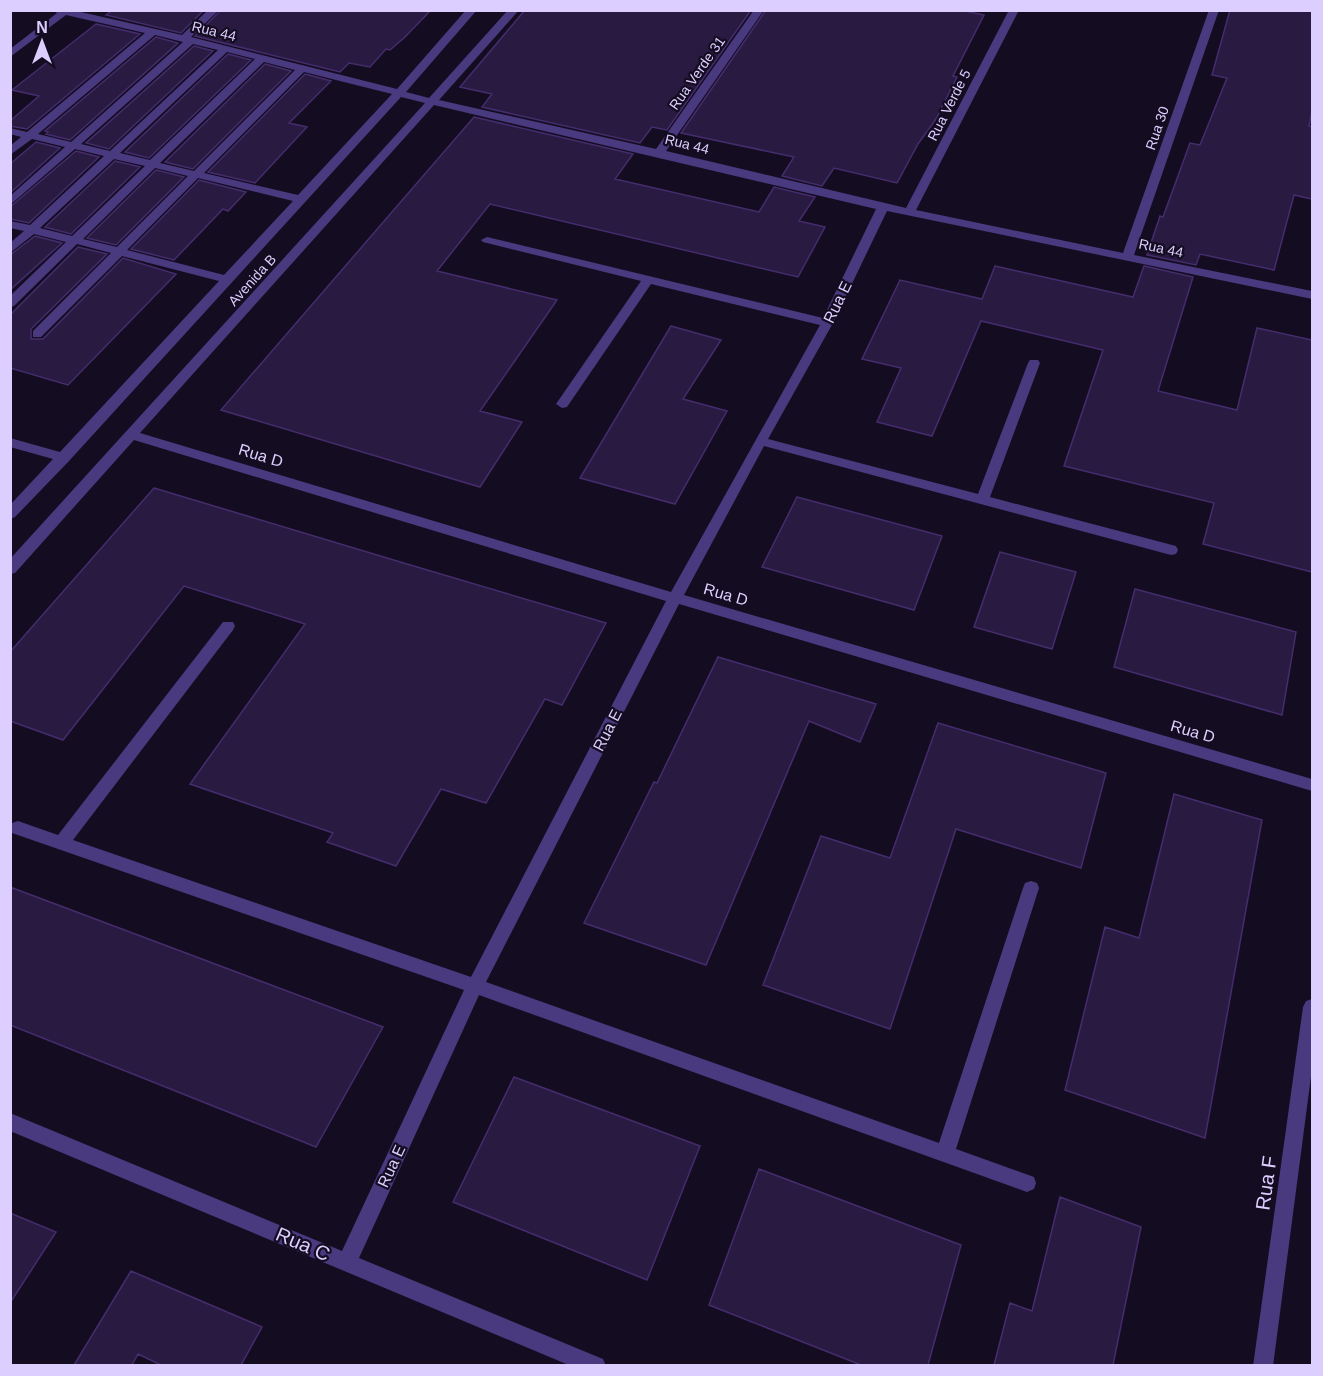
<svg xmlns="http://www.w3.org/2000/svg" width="1323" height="1376" font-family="Arial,sans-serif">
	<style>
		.building { fill: #291a42; stroke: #452c6d; stroke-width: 1.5 }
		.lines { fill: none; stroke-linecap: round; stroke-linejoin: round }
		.minor { fill: #49397f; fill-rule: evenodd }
		.labels { text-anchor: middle; stroke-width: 4.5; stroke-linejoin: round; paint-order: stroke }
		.far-street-label { font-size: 14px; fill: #dccefe; stroke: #140d21 }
		.street-label { font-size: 16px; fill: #dccefe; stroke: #140d21 }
		.near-street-label { font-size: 20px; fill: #dccefe; stroke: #140d21 }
	</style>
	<rect width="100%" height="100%" fill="#140d21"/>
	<!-- building -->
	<path class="building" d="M 113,10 L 204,10 L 181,33 L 106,15 Z
		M 221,10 L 431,10 L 405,37 L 390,50 L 386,49 L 370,67 L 349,63 L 340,72 L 195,36 Z
		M 525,10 L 751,10 L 667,130 L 652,127 L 640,143 L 482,107 L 492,94 L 460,87 Z
		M 766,10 L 960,10 L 984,15 L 953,76 L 957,77 L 936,119 L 918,144 L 897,183 L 834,168 L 822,186 L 782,176 L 794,157 L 681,133 Z
		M 1230,10 L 1312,10 L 1312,111 L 1309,126 L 1312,127 L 1312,199 L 1294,195 L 1274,270 L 1200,254 L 1196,265 L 1147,255 L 1160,216 L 1163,217 L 1190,143 L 1200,145 L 1227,78 L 1212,75 Z
		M 96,24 L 140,34 L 27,129 L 10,126 L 10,121 L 39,96 L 12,90 Z
		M 156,37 L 178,43 L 70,140 L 46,134 L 48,132 L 45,131 Z
		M 194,46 L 213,51 L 109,149 L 86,143 Z
		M 228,54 L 251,60 L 149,158 L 125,152 Z
		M 265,64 L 291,71 L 193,169 L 165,162 Z
		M 305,74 L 331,81 L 289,123 L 307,127 L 255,183 L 208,172 Z
		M 474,117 L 633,154 L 615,179 L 759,212 L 774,187 L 815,197 L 799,221 L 825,227 L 798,277 L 490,204 L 437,271 L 557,300 L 480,411 L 522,422 L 480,487 L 221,410 Z
		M 36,142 L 60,148 L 10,193 L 10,164 Z
		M 76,151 L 99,157 L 29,223 L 10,219 L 10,207 Z
		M 115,161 L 140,167 L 71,234 L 45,227 Z
		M 156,170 L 184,177 L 116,245 L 87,238 Z
		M 199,180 L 246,192 L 228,211 L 223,209 L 174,260 L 131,249 Z
		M 35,236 L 62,243 L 10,290 L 10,255 Z
		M 78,247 L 107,254 L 31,329 L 31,339 L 43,339 L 123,258 L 176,274 L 68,385 L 10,368 L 10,315 Z
		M 995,266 L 1133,297 L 1144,266 L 1193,277 L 1158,391 L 1237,410 L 1257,328 L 1312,340 L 1312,572 L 1203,544 L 1214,503 L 1064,466 L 1103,350 L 981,321 L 932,436 L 877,422 L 901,368 L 862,359 L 900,280 L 982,299 Z
		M 671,326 L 721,340 L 683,399 L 727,411 L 675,504 L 580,478 Z
		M 154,488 L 407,564 L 606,623 L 562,705 L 545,699 L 486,803 L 441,789 L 396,866 L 327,842 L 333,833 L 190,784 L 305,624 L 184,586 L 63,740 L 10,721 L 10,652 Z
		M 797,497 L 942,536 L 914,610 L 762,567 Z
		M 1000,552 L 1076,572 L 1052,649 L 974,627 Z
		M 1135,589 L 1296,632 L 1282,715 L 1114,667 Z
		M 718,657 L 876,704 L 860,742 L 809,721 L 706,965 L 584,923 L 654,782 L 657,783 Z
		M 938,723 L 1106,773 L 1081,868 L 956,829 L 890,1029 L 763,985 L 821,836 L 890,858 Z
		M 1174,794 L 1262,820 L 1205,1138 L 1065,1090 L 1105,927 L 1139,938 Z
		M 10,887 L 383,1027 L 316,1147 L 10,1025 Z
		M 514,1077 L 700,1146 L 647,1280 L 453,1202 Z
		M 759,1169 L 961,1245 L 928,1365 L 861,1365 L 709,1305 Z
		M 1060,1197 L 1141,1227 L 1113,1365 L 994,1365 L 1010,1303 L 1032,1311 Z
		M 10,1213 L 56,1232 L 10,1303 Z
		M 131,1271 L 262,1327 L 241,1365 L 161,1365 L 138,1354 L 132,1365 L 74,1365 Z"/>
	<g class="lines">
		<!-- minor -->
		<path class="minor" d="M 52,10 L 72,10 L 182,35 L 208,10 L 219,10 L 191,37 L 397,89 L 466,10 L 477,10 L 406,92 L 429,98 L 508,10 L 519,10 L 439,100 L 656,149 L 754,10 L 764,10 L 666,151 L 906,208 L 1009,10 L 1019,10 L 916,210 L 1123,253 L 1209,10 L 1219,10 L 1134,255 L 1312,291 L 1312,299 L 887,211 L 833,323 L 768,439 L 978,494 L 1028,363 L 1030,360 L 1038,360 L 1040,363 L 990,497 L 1176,546 L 1178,550 L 1176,554 L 1171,555 L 764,446 L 684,595 L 1312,779 L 1312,791 L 679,604 L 486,982 L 939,1143 L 1023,888 L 1025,883 L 1031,881 L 1037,883 L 1039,888 L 956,1149 L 1034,1177 L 1036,1183 L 1034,1189 L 1027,1192 L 479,995 L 359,1258 L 603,1359 L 606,1366 L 571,1366 L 10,1131 L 10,1113 L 342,1251 L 464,990 L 12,833 L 10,827 L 12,823 L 18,821 L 58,835 L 223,622 L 233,622 L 235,626 L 233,630 L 73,840 L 471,977 L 666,601 L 134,440 L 15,573 L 10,574 L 10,559 L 425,103 L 401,97 L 69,461 L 15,517 L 10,519 L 10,505 L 53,459 L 10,447 L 10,438 L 60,452 L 219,281 L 122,256 L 41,337 L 33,337 L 33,331 L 111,253 L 77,244 L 14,306 L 10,307 L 10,296 L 66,242 L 34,234 L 10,253 L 10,243 L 24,231 L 10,228 L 10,221 L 30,225 L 104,156 L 75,149 L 10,205 L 10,196 L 65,147 L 32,139 L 10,155 L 10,146 L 21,137 L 10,134 L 10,128 L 27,132 L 145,33 L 66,15 L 10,57 L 10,49 L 57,13 ZM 155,35 L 183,42 L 71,142 L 38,134 ZM 193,44 L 218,50 L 110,151 L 81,144 ZM 227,52 L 255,59 L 150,160 L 120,153 ZM 264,62 L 295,70 L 194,171 L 160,163 ZM 304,72 L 392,94 L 298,195 L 204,173 ZM 434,105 L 876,209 L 823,318 L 487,237 L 481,240 L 483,242 L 641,281 L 556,404 L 562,408 L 567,407 L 651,284 L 820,325 L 671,592 L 140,433 ZM 114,159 L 145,166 L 72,236 L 40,228 ZM 155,168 L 188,176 L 117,247 L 83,239 ZM 198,178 L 293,201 L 224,275 L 127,250 Z
			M 1312,999 L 1312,1069 L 1273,1366 L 1253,1366 L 1303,1007 L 1306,1001 Z"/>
	</g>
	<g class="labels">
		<!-- far-street labels -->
		<g class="far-street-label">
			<text transform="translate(214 31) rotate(14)" y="5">Rua 44</text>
			<text transform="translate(697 73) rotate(-55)" y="5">Rua Verde 31</text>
			<text transform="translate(949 105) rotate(-63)" y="5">Rua Verde 5</text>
			<text transform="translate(1157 128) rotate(-71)" y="5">Rua 30</text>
			<text transform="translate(687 144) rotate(14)" y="5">Rua 44</text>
			<text transform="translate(1161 248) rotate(12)" y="5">Rua 44</text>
			<text transform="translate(252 280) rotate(-48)" y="5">Avenida B</text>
		</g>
		<!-- street labels -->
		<g class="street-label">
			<text transform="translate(837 302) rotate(-64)" y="6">Rua E</text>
			<text transform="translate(261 455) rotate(17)" y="6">Rua D</text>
			<text transform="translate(726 594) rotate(16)" y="6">Rua D</text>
			<text transform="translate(607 730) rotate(-63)" y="6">Rua E</text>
			<text transform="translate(1193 731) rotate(16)" y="6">Rua D</text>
			<text transform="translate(391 1166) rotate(-65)" y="6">Rua E</text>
		</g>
		<!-- near-street labels -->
		<g class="near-street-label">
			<text transform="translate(1266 1183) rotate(-82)" y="7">Rua F</text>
			<text transform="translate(303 1244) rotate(23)" y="7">Rua C</text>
		</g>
	</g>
	<!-- border -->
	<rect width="1323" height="1376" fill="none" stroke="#dccefe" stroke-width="24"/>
	<!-- north arrow -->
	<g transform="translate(42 42)" stroke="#140d21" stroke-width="4.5" paint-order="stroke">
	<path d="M0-4.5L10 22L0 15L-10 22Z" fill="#dccefe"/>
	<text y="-9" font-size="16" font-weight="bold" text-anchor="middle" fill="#dccefe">N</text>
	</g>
</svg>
